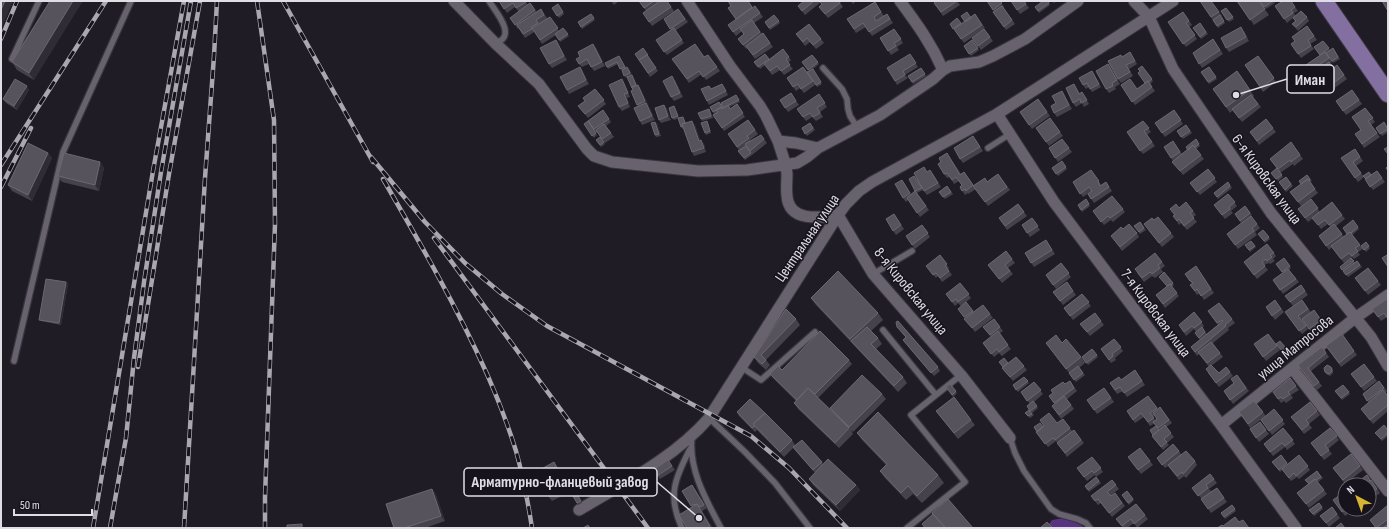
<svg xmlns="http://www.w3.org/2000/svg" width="1389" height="529" font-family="'Sofia Sans Condensed',sans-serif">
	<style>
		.forest { fill: #573381 }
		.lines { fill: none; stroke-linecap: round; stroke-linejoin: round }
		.lane-casing { stroke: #39363e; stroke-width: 8 }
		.street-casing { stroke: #39363e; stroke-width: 13 }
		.primary-casing { stroke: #39363e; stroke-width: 19 }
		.lane { stroke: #67626e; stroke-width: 5.5 }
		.street { stroke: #67626e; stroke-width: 11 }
		.primary { stroke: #836fa0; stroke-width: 17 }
		.rail-casing { stroke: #a9a7af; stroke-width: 4.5 }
		.rail { stroke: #17131d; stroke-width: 3; stroke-dasharray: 9; stroke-linecap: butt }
		.wall { fill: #46424c; fill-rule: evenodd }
		.shaded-wall { fill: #302c36 }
		.building { fill: #56535d; stroke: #6c6872 }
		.labels { text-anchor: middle; stroke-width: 3; stroke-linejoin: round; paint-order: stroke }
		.street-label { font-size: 15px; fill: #e0dee5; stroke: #17131d }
		.leader { fill: none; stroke: #e0dee5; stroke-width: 1.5 }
		.callout-dot { fill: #e0dee5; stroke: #17131d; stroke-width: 1.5 }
		.callout { fill: #17131d; stroke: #e0dee5; stroke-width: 1.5 }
		.callout-label { font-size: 16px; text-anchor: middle; font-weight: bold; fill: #e0dee5 }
	</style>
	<rect width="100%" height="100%" fill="#201c26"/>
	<!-- forest -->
	<path class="forest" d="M 1063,518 L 1075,521 L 1085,528 L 1053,528 L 1049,524 L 1052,520 Z"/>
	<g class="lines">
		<defs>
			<path id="lane" d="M 489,1 C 496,12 518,37 495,43
				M 12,59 L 39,1
				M 823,68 L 842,89 L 847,99 L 848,109 L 850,116 L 857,127
				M 988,148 L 1010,134
				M 873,274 L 912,251
				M 883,330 L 936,395
				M 14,361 L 63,152 L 131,1
				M 741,367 L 761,380 L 815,332
				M 709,418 L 745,452 L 775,483 L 810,528
				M 692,436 C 688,469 706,500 721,528
				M 1010,438 L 1015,453 L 1024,471 L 1051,509 L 1059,514 L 1077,519 L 1086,523 L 1090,528
				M 682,528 C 667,496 675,478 690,449
				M 907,528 L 965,482 L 911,415 L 961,375"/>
			<path id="street" d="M 454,1 L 495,43 L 539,84 L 587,149 L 594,156 L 612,162 L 698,171 L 747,170 L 797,163 L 807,157 L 818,148 L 880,115 L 933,79 L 943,70 L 950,66 L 979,62 L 993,56 L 1025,39 L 1078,1
				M 687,1 L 730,66 L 760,106 L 766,116 L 778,141 L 796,143 L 818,148
				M 900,1 C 917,24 931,43 943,70
				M 1134,1 L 1149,17 L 1173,69 L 1271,213 L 1371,337 L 1388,366
				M 997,114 L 1054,202 L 1221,425 L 1296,528
				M 778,141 C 781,151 786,163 787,174 C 787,181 786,189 787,196 C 789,222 819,218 838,215 L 873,274 L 961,375 L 1010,438
				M 1292,368 L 1388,491
				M 1221,425 L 1355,318 L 1388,295
				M 579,510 C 624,483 674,458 709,418 L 838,215 L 846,204 L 859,191 L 872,182 L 997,114 L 1173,1"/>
			<path id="primary" d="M 1324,1 L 1388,94"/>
		</defs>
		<!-- lane casing -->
		<use href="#lane" class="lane-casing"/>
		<!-- street casing -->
		<use href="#street" class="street-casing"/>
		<!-- primary casing -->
		<use href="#primary" class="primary-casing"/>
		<!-- lane -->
		<use href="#lane" class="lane"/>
		<!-- street -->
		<use href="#street" class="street"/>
		<!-- primary -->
		<use href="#primary" class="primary"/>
		<defs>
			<path id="rail" d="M 257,1 L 274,120 L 275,224 L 265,497 L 265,528
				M 283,1 L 373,162
				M 1,39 L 17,1
				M 371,157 L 425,222 L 465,263 L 502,294 L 547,326 L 751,436 L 789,468 L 847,528
				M 1,165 L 106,1
				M 383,179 C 420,243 457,307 487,374 C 498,399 508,425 516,451 C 523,476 528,502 532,528
				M 1,187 L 31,128
				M 434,238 L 648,528
				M 138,367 L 169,174 L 200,1
				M 93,528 L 153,171 L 184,1
				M 110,528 L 126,438 L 134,358 L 144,282 L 161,172 L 191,1
				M 184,528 L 205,178 L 214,56 L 217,1"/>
		</defs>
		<!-- rail casing -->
		<use href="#rail" class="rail-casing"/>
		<!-- rail -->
		<use href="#rail" class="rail"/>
	</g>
	<!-- wall -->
	<path class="wall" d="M 50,1 L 34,80 L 17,70 L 12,62 Z
		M 496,1 L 525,1 L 528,5 L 535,10 L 537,12 L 541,9 L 547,18 L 550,17 L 559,31 L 563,28 L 569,36 L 560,42 L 556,35 L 542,44 L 534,31 L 534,32 L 525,38 L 519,28 L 518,29 L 510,18 L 519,12 L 515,7 L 507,13 L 500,2 L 497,3 Z
		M 611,1 L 619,1 L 614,5 Z
		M 639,1 L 667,1 L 674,11 L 652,26 L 643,13 L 646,11 Z
		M 748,1 L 753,8 L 755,6 L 763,17 L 754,23 L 762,34 L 763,33 L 773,47 L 755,59 L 747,48 L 746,49 L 738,39 L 744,34 L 742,31 L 736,36 L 728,25 L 736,20 L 728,8 Z
		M 804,1 L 839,1 L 843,7 L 828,18 L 819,7 L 822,4 L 821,2 L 805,15 L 798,6 Z
		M 851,1 L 856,1 L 853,4 Z
		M 957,1 L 960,5 L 943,16 L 934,3 Z
		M 987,1 L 1000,1 L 1004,7 L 1004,8 L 1015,24 L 1006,30 L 993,12 L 994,11 Z
		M 1011,1 L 1024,1 L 1029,8 L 1020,14 Z
		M 1048,1 L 1050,5 L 1039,13 L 1035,7 Z
		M 1052,1 L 1057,1 L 1054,3 Z
		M 1200,1 L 1211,1 L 1222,16 L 1221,16 L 1225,23 L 1218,28 Z
		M 1237,1 L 1259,1 L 1269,15 L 1254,25 Z
		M 1260,1 L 1274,1 L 1275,3 L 1266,9 Z
		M 1291,1 L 1298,11 L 1294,13 L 1295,15 L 1307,17 L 1309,21 L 1298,31 L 1292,24 L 1295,21 L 1293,18 L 1287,23 L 1275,6 Z
		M 875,2 L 884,16 L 887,14 L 893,23 L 872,36 L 866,27 L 856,33 L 847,19 Z
		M 558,4 L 564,14 L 559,18 L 552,8 Z
		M 1226,8 L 1234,19 L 1229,22 L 1221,11 Z
		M 678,9 L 688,22 L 675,31 L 684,43 L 667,55 L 656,40 L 671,30 L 664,19 Z
		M 1183,12 L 1192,25 L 1189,27 L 1197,39 L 1186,47 L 1168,22 Z
		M 591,14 L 595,20 L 582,29 L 578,22 Z
		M 975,14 L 985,28 L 964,43 L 950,24 L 957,18 L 961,24 Z
		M 774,15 L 780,23 L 770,30 L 765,22 Z
		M 1200,23 L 1208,34 L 1201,39 L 1193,28 Z
		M 1307,26 L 1317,40 L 1310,44 L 1314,49 L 1301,58 L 1291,44 L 1295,41 Z
		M 894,29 L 903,43 L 897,47 L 899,50 L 891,55 L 880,38 Z
		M 984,29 L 993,41 L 981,50 L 972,38 Z
		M 1244,31 L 1249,41 L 1229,52 L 1226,48 Z
		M 796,34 L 821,39 L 824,43 L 816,49 L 810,42 L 805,46 Z
		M 1213,39 L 1223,54 L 1202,68 L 1193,53 Z
		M 556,40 L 567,60 L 552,68 L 549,64 Z
		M 972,40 L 979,50 L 971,56 L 964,46 Z
		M 1323,41 L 1330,50 L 1333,48 L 1340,59 L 1333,63 L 1326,53 L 1332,62 L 1330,63 L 1333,68 L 1337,65 L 1347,79 L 1329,92 L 1315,74 L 1310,77 L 1303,67 L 1320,55 L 1314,47 Z
		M 596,48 L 605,66 L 594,71 L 589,64 L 582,67 L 579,64 L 580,57 Z
		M 643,48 L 658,71 L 650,77 L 639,60 Z
		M 783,49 L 791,60 L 788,63 L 793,69 L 784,75 L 780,70 L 772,75 L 765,65 L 760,69 L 754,62 L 765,54 L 769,59 Z
		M 1130,52 L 1137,64 L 1129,69 L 1133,76 L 1121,83 L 1118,79 L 1122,57 Z
		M 910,54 L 918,67 L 905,75 L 908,78 L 897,85 L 895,81 Z
		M 708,55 L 720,71 L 706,80 L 702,74 L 689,83 L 672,59 L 704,57 Z
		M 812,55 L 819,64 L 813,69 L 822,84 L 817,87 L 807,72 L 809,71 L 802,62 Z
		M 619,56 L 626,68 L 629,69 L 632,75 L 626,78 L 618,64 L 608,69 L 607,67 Z
		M 1258,56 L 1276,82 L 1263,92 L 1245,65 Z
		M 1108,64 L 1120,84 L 1115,87 L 1116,89 L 1109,93 L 1106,89 Z
		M 1142,66 L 1153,81 L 1150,84 L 1155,91 L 1135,105 L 1121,85 L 1137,89 L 1145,83 L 1140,71 Z
		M 580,67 L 589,84 L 569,94 L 567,90 Z
		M 803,67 L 815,85 L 804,93 L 800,88 L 796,91 L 787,78 Z
		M 1209,67 L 1217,79 L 1209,84 L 1201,72 Z
		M 921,68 L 926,76 L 913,84 L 908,76 Z
		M 1092,71 L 1101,87 L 1092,92 L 1089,87 L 1086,89 L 1083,85 Z
		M 1237,71 L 1254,96 L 1253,97 L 1261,107 L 1242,122 L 1233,110 L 1230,113 L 1213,89 Z
		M 632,75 L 637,85 L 640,88 L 655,120 L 642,125 L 640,121 L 638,106 L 633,90 Z
		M 675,80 L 683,97 L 674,101 L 671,97 Z
		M 624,83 L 630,97 L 627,98 L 630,107 L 622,111 L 619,107 Z
		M 1074,84 L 1080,94 L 1082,92 L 1089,104 L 1084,107 L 1082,103 L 1076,107 L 1073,103 Z
		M 709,86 L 711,89 L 724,87 L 728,95 L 709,105 L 707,101 Z
		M 595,89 L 606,104 L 588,118 L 578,106 L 585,101 Z
		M 29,90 L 17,110 L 6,103 L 3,99 Z
		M 1352,90 L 1362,104 L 1346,115 L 1336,101 Z
		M 1062,91 L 1072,109 L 1057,117 L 1054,113 L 1056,103 Z
		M 791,93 L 799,105 L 788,112 L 780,100 Z
		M 819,94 L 827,107 L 820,112 L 823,117 L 816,121 L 812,117 L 806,121 L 797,109 Z
		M 736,95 L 740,102 L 729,107 L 730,109 L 737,104 L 745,117 L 724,131 L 713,115 L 718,112 L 714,114 L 713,112 L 719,102 L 723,108 Z
		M 1038,99 L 1050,116 L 1032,129 L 1020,112 Z
		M 664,105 L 667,109 L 671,120 L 661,123 L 659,120 Z
		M 674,106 L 679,118 L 674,120 L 672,118 Z
		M 1365,108 L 1375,122 L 1371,125 L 1380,137 L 1364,148 L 1355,134 L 1361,130 Z
		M 709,109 L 710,111 L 713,118 L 702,121 L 701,119 Z
		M 603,110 L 611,122 L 606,126 L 614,137 L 605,143 L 597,132 L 596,133 L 588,121 Z
		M 1174,110 L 1183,124 L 1165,137 L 1155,123 Z
		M 1050,118 L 1063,136 L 1049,146 L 1036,128 Z
		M 684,119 L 686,123 L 695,125 L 700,140 L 704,144 L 706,152 L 694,156 L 692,152 L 683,128 L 683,129 L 681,127 Z
		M 1266,119 L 1276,132 L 1259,145 L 1250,132 Z
		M 748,120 L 758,134 L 750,140 L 751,141 L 761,135 L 767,143 L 752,155 L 746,146 L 752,155 L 745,160 L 738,151 L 739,150 L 728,134 Z
		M 588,121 L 597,135 L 594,138 L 584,124 Z
		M 1143,121 L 1151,132 L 1147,135 L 1155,146 L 1143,154 L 1127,132 Z
		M 657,123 L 661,136 L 656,137 L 655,135 Z
		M 708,123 L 711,133 L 706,135 L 705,133 Z
		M 810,123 L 815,130 L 807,136 L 802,128 Z
		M 1186,125 L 1192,133 L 1183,139 L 1177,131 Z
		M 1376,128 L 1388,128 L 1388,132 L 1382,136 Z
		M 600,137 L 605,144 L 601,147 L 596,140 Z
		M 1062,139 L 1072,152 L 1058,162 L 1049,148 Z
		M 1196,139 L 1200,146 L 1196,149 L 1204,159 L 1183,175 L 1175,165 L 1173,161 L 1164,147 L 1173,141 L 1182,154 L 1188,150 Z
		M 976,140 L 983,151 L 963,163 L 960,159 Z
		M 1291,142 L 1303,159 L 1294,166 L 1293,164 L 1280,173 L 1270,159 Z
		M 1355,149 L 1363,161 L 1356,166 L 1364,177 L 1358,182 L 1341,158 Z
		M 48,153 L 52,158 L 32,201 L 12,191 L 8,185 Z
		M 947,153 L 961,174 L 964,172 L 974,186 L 987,182 L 998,174 L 1010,190 L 988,206 L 976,189 L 968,194 L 968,193 L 965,195 L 960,187 L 962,185 L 959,181 L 954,184 L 950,177 L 947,178 L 944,174 L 941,162 Z
		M 1062,161 L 1067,169 L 1058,176 L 1052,168 Z
		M 100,162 L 104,168 L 99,191 L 62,182 L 58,176 Z
		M 1277,168 L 1283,177 L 1278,181 L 1271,173 Z
		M 1208,169 L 1217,182 L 1200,195 L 1193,187 Z
		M 1091,170 L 1101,185 L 1100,186 L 1106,182 L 1112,191 L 1094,203 L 1088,194 L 1092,191 L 1083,197 L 1073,182 Z
		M 1377,171 L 1385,182 L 1373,190 L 1365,179 Z
		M 927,172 L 933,174 L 941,187 L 927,195 L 924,191 Z
		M 1307,175 L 1312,181 L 1310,182 L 1318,193 L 1301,206 L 1290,192 L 1301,184 Z
		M 914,176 L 923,190 L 917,193 L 929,210 L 920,217 L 908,200 L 906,202 L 903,198 L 902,180 L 911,194 L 915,191 Z
		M 1286,177 L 1293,186 L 1286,192 L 1279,182 Z
		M 1228,182 L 1232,188 L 1218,199 L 1214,193 Z
		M 947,186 L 953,194 L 945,199 L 939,192 Z
		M 1228,194 L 1237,206 L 1231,211 L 1233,213 L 1225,219 L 1217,209 Z
		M 1086,199 L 1090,206 L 1082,212 L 1078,205 Z
		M 1311,199 L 1320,212 L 1332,202 L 1345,219 L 1336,226 L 1344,237 L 1347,234 L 1353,220 L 1359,229 L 1352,235 L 1363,249 L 1358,252 L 1360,255 L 1354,259 L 1352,257 L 1344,263 L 1332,247 L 1329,250 L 1319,236 L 1330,227 L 1328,224 L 1321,229 L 1313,218 L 1308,222 L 1298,209 Z
		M 1018,204 L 1027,216 L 1007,230 L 999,218 Z
		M 1245,206 L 1252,215 L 1241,223 L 1235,214 Z
		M 1179,208 L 1193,211 L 1196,215 L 1193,217 L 1197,222 L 1187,230 L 1181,223 L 1179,225 L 1176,220 L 1175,215 Z
		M 1123,209 L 1125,212 L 1113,222 L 1111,220 L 1104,225 L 1093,211 Z
		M 894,214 L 904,229 L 896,235 L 886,219 Z
		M 1251,216 L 1260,228 L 1255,232 L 1257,235 L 1238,249 L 1227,234 Z
		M 1032,218 L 1040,230 L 1030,237 L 1022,225 Z
		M 1154,220 L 1171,233 L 1174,237 L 1162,247 L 1147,228 Z
		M 1140,222 L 1146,230 L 1140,234 L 1134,226 Z
		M 922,225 L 930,237 L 915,249 L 906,236 Z
		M 1123,229 L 1137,233 L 1139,237 L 1122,251 L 1114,240 Z
		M 1263,230 L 1270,239 L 1265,243 L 1258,234 Z
		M 1046,240 L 1055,254 L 1034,267 L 1025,253 Z
		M 1251,241 L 1256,247 L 1250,252 L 1245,245 Z
		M 1366,242 L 1370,248 L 1366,252 L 1361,246 Z
		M 1267,244 L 1276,256 L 1273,259 L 1275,261 L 1270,264 L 1269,263 L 1264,265 L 1268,270 L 1257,279 L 1244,262 Z
		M 1006,251 L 1015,263 L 1008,268 L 1013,274 L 1002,283 L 988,265 Z
		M 940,255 L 949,268 L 948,269 L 952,275 L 942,282 L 938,276 L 936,278 L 926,266 Z
		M 1284,258 L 1291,268 L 1289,270 L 1299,282 L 1283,294 L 1273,280 L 1283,273 L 1276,264 Z
		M 1351,258 L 1355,263 L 1357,261 L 1362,267 L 1348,277 L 1340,267 Z
		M 1162,262 L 1165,266 L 1161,269 L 1163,272 L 1155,278 L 1152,276 L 1144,282 L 1137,273 Z
		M 1061,263 L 1071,277 L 1056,289 L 1046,275 Z
		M 1196,266 L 1214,293 L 1204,300 L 1200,293 L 1197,295 L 1190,285 L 1192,284 L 1185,274 Z
		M 1368,268 L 1381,285 L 1368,295 L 1355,278 Z
		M 1164,272 L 1174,285 L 1172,287 L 1179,296 L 1165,308 L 1156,295 L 1167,286 Z
		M 66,282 L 68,284 L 61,325 L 41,321 L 39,320 Z
		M 1067,282 L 1076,295 L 1063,305 L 1053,292 Z
		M 960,283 L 971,298 L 961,306 L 958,303 L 955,306 L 946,294 Z
		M 1301,285 L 1308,295 L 1293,306 L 1285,296 Z
		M 1082,294 L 1091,306 L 1073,320 L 1064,308 Z
		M 811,298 L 878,313 L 883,320 L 871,331 L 878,338 L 882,344 L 876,349 L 903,377 L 907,383 L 898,392 L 816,305 Z
		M 1275,300 L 1284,312 L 1275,320 L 1266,307 Z
		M 1302,300 L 1311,312 L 1314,310 L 1324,324 L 1312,333 L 1302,319 L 1301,320 L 1308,329 L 1302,334 L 1285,312 Z
		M 1388,300 L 1387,317 L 1381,321 L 1372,309 Z
		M 966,302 L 974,312 L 983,305 L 993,318 L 975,332 L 958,309 Z
		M 1208,311 L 1232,319 L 1235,323 L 1228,328 L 1229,330 L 1213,343 L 1223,357 L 1211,366 L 1219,373 L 1226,367 L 1233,376 L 1219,387 L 1208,373 L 1209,367 L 1199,354 L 1197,356 L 1191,347 L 1200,340 L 1195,333 L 1196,332 L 1194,329 L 1186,336 L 1179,325 L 1194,312 L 1204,326 L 1202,328 L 1207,334 L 1218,325 Z
		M 1095,313 L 1104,325 L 1090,336 L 1080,324 Z
		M 796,319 L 800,325 L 766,360 L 770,365 L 766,370 L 758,363 L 754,357 Z
		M 994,319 L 1003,331 L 999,334 L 1011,349 L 1002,356 L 999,353 L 994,357 L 983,343 L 991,337 L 983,327 Z
		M 897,327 L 938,367 L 940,371 L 934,376 L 906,344 L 903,340 L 906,337 Z
		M 1268,334 L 1280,350 L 1266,361 L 1254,344 Z
		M 1114,339 L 1123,351 L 1115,358 L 1116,360 L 1111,363 L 1101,349 Z
		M 1280,341 L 1287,350 L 1283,353 L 1276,344 Z
		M 1046,343 L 1062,343 L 1081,357 L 1085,363 L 1079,368 L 1085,375 L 1076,382 Z
		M 1326,346 L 1354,351 L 1357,355 L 1341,367 Z
		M 1322,347 L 1329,357 L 1311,371 L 1322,386 L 1317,390 L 1298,365 Z
		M 1092,349 L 1098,357 L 1088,365 L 1082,357 Z
		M 1016,357 L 1027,370 L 1013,381 L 1002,368 Z
		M 849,360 L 852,364 L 818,398 L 833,412 L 830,408 L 882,394 L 886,399 L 853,432 L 851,430 L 853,434 L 839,448 L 798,409 L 794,403 L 796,401 L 773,378 L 770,374 L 782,370 Z
		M 1364,364 L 1377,381 L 1364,391 L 1351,374 Z
		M 1331,367 L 1333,369 L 1333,373 L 1330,376 L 1326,374 L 1325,372 Z
		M 1135,370 L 1145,385 L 1127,397 L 1123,391 L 1117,394 L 1110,383 L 1121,380 Z
		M 1237,375 L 1249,391 L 1233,404 L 1224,391 L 1234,383 Z
		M 1024,377 L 1029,383 L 1018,392 L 1013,385 Z
		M 1290,378 L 1299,390 L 1291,395 L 1293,398 L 1286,403 L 1284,401 L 1281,403 L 1273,392 Z
		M 1070,381 L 1077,391 L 1067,399 L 1074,409 L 1061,419 L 1052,406 L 1055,404 L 1049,396 Z
		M 1379,381 L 1387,391 L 1385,393 L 1388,396 L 1388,411 L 1373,424 L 1361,409 L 1369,403 L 1363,394 Z
		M 1034,382 L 1043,394 L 1034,402 L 1038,408 L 1032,413 L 1027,406 L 1030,404 L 1021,392 Z
		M 950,384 L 957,393 L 953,397 L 946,387 Z
		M 1343,385 L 1350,394 L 1342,400 L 1335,391 Z
		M 1104,388 L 1114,402 L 1097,414 L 1087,400 Z
		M 1148,396 L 1158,409 L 1160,407 L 1172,423 L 1166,427 L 1174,437 L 1167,443 L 1169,445 L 1163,450 L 1152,436 L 1159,430 L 1155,423 L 1150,426 L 1144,417 L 1135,423 L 1127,411 ZM 1155,415 L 1157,419 L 1155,420 L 1153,417 Z
		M 1254,401 L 1266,416 L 1250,428 L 1239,412 Z
		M 1310,402 L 1320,415 L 1309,424 L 1312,428 L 1304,434 L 1291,417 Z
		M 1274,409 L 1285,424 L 1272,435 L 1261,420 Z
		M 1029,410 L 1034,415 L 1030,418 L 1025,413 Z
		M 936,411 L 971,420 L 975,425 L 958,439 Z
		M 737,412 L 792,440 L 795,445 L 822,462 L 823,464 L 856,485 L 860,490 L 840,511 L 813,485 L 809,479 L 815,473 L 793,448 L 784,457 L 757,430 L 755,432 L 739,416 Z
		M 1063,419 L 1072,431 L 1074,430 L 1084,443 L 1067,457 L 1056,441 L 1048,447 L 1039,436 L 1043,427 L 1057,423 Z
		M 1260,422 L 1269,434 L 1259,442 L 1250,429 Z
		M 1283,428 L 1295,444 L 1287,450 L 1285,447 L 1273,456 L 1264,444 Z
		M 1330,428 L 1339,440 L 1328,449 L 1332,454 L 1324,460 L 1311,443 Z
		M 1388,430 L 1388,436 L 1382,441 L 1375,433 Z
		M 857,433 L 938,475 L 944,483 L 922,503 L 913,494 L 906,500 L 885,478 L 880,471 L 886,465 L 862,440 Z
		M 1140,448 L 1153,465 L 1141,474 L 1131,461 Z
		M 1179,451 L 1181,454 L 1195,461 L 1197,465 L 1186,478 L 1184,476 L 1179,480 L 1168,466 L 1165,468 L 1157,458 Z
		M 1351,454 L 1363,470 L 1345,484 L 1333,468 Z
		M 1281,455 L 1288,464 L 1299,455 L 1310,470 L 1299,479 L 1297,477 L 1291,481 L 1282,470 L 1280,472 L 1272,462 Z
		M 1092,457 L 1103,472 L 1096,477 L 1095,475 L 1087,481 L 1077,468 Z
		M 668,460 L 675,470 L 660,479 L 653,470 Z
		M 554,462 L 558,468 L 570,492 L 552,501 L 548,496 Z
		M 1317,471 L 1323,478 L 1318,482 L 1327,494 L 1309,508 L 1297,493 L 1308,484 Z
		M 1096,477 L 1101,483 L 1089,492 L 1085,486 Z
		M 1214,479 L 1217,483 L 1209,489 L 1211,491 L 1217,488 L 1227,502 L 1211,513 L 1202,499 L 1192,488 Z
		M 1112,480 L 1119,489 L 1110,496 L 1111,496 L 1115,493 L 1125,506 L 1112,517 L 1101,503 L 1098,505 L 1091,496 Z
		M 1371,480 L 1380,493 L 1373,498 L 1375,501 L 1370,505 L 1369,504 L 1369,485 Z
		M 692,485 L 707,508 L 702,511 L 713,528 L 687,528 L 692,507 L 682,491 Z
		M 432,489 L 436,495 L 445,521 L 425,528 L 394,528 Z
		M 574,489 L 582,503 L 578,505 L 570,491 Z
		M 1127,491 L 1134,500 L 1129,505 L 1122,495 Z
		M 1333,500 L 1345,509 L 1354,509 L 1345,516 Z
		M 1319,503 L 1323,509 L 1314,516 L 1309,510 Z
		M 1136,504 L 1148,519 L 1137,528 L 1134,523 L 1127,528 L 1123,528 L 1116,519 Z
		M 1232,505 L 1236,511 L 1225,519 L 1221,513 Z
		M 1388,505 L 1388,525 L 1387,526 L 1388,528 L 1376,528 Z
		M 1332,507 L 1340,518 L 1329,527 L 1320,516 Z"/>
	<!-- shaded-wall -->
	<path class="shaded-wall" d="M 5,1 L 13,1 L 1,30 L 1,10 Z
		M 73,1 L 83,1 L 34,80 L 29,73 Z
		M 556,40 L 558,44 L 567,60 L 564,56 Z
		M 593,44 L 596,48 L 605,66 L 602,62 Z
		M 580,67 L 583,71 L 589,84 L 586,80 Z
		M 672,76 L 675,80 L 683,97 L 680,93 Z
		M 638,85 L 640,88 L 649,106 L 655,120 L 652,116 Z
		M 27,86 L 29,90 L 17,110 L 14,106 Z
		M 624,94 L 627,98 L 630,107 L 628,103 Z
		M 664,105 L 667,109 L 671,120 L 668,116 Z
		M 692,121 L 695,125 L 702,144 L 699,141 Z
		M 655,122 L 657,123 L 661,136 L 659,134 Z
		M 701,140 L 704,144 L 706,152 L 704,148 Z
		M 48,153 L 52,158 L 32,201 L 28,195 Z
		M 100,162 L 104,168 L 99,191 L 95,185 Z
		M 66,282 L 68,284 L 61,325 L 59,323 Z
		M 554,462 L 558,468 L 570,492 L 566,486 Z
		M 856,485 L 860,490 L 840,511 L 836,505 Z
		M 432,489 L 436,495 L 445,521 L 441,516 Z
		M 697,504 L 702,511 L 713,528 L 710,526 Z"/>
	<!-- building -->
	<path class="building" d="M 1,1 L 5,1 L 1,10 Z
		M 50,1 L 73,1 L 29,73 L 12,62 Z
		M 499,1 L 525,1 L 526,2 L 516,8 L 513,3 L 504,9 Z
		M 639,1 L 654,1 L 644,8 Z
		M 660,1 L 667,1 L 671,7 L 649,22 L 643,13 Z
		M 728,1 L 748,1 L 752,7 L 736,19 L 728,8 L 731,6 Z
		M 804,1 L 814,1 L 802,11 L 798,6 Z
		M 821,1 L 839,1 L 840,3 L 825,14 L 819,7 L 822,4 L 820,2 Z
		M 937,1 L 957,1 L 941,12 L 934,3 Z
		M 987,1 L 1000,1 L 1002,3 L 993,10 Z
		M 1011,1 L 1024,1 L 1026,4 L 1017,10 Z
		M 1043,1 L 1048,1 L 1049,3 L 1038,11 L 1035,7 Z
		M 1200,1 L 1211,1 L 1219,12 L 1211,17 Z
		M 1237,1 L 1259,1 L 1265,9 L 1250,20 Z
		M 1260,1 L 1273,1 L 1264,7 Z
		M 1283,1 L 1291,1 L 1295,7 L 1291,10 L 1293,13 L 1284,19 L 1275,6 Z
		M 1382,1 L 1388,1 L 1388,11 Z
		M 875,2 L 881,12 L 874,17 L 876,21 L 887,14 L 890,19 L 869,32 L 863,23 L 854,29 L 847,19 Z
		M 530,3 L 535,10 L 515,25 L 510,18 Z
		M 558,4 L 563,12 L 557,16 L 552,8 Z
		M 755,6 L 760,13 L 733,32 L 728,25 Z
		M 1002,6 L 1012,20 L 1004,27 L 993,12 Z
		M 1226,8 L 1233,17 L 1227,20 L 1221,11 Z
		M 541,9 L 544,15 L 536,20 L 538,23 L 531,27 L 532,29 L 523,34 L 517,25 Z
		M 678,9 L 685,19 L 670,29 L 664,19 Z
		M 1301,11 L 1307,17 L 1296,27 L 1292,24 L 1296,21 L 1293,18 Z
		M 967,12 L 971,18 L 965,22 L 961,16 Z
		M 1183,12 L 1189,21 L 1186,23 L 1195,35 L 1183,44 L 1168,22 Z
		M 591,14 L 594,18 L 581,27 L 578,22 Z
		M 975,14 L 982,25 L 961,39 L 954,29 Z
		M 774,15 L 779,21 L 769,28 L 765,22 Z
		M 1220,15 L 1224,21 L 1217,26 L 1213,20 Z
		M 550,17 L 558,28 L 540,40 L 532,28 Z
		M 957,18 L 961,23 L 953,29 L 950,24 Z
		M 752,20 L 760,32 L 743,45 L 738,39 L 744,34 L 740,29 Z
		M 1200,23 L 1206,32 L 1200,37 L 1193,28 Z
		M 809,24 L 821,39 L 813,45 L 807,38 L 803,42 L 796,34 Z
		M 1307,26 L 1314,36 L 1308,40 L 1311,46 L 1298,54 L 1291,44 L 1295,41 L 1292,37 Z
		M 1241,27 L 1246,37 L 1226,48 L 1221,38 Z
		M 563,28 L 568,34 L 559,40 L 555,34 Z
		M 674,28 L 682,40 L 664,52 L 656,40 Z
		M 894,29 L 901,39 L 894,43 L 896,46 L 888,51 L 880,38 Z
		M 984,29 L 990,37 L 978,46 L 972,38 Z
		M 763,33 L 770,43 L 753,55 L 746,46 Z
		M 1213,39 L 1220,50 L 1199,64 L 1193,53 Z
		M 556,40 L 564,56 L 549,64 L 540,48 Z
		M 972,40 L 978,48 L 969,54 L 964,46 Z
		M 1323,41 L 1329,48 L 1320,55 L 1314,47 Z
		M 593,44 L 602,62 L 591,67 L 587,59 L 579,64 L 576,59 L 580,57 L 578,52 Z
		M 695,44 L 704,57 L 708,55 L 717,67 L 703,77 L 699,71 L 687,79 L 672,59 Z
		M 643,48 L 648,55 L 647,55 L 639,60 L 635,54 Z
		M 1333,48 L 1338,57 L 1332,61 L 1326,53 Z
		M 783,49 L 789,57 L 786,59 L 790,65 L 781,71 L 777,66 L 770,71 L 764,64 Z
		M 1130,52 L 1135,61 L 1126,65 L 1130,72 L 1118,79 L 1108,61 L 1121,55 L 1122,57 Z
		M 1325,52 L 1329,58 L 1307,73 L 1303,67 Z
		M 765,54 L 769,59 L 758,67 L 754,62 Z
		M 910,54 L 916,63 L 903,71 L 905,75 L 895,81 L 887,68 Z
		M 647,55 L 656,68 L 648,73 L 639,60 Z
		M 812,55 L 818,62 L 808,70 L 802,62 Z
		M 619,56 L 625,67 L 620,69 L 617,62 L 607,67 L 605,63 Z
		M 1258,56 L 1274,78 L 1261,88 L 1245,65 Z
		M 1329,62 L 1333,68 L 1337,65 L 1344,75 L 1326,89 L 1314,73 Z
		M 1108,64 L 1117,80 L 1112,83 L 1113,86 L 1106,89 L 1096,71 Z
		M 1142,66 L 1152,79 L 1148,82 L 1148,81 L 1145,83 L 1138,73 L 1140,71 L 1138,69 Z
		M 580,67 L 586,80 L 567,90 L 560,77 Z
		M 627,67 L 630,73 L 624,76 L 622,70 Z
		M 803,67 L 813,81 L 801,89 L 798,84 L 793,87 L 787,78 Z
		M 1209,67 L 1216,77 L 1208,82 L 1201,72 Z
		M 921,68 L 925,74 L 912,82 L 908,76 Z
		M 813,69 L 821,82 L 816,85 L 807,72 Z
		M 1092,71 L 1099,84 L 1090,89 L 1087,83 L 1083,85 L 1079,78 Z
		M 1237,71 L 1250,90 L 1226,107 L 1213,89 Z
		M 632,75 L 636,85 L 632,87 L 632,88 L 627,77 Z
		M 672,76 L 680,93 L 671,97 L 663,81 Z
		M 15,79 L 27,86 L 14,106 L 3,99 Z
		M 622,79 L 628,93 L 624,94 L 628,103 L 619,107 L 609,85 Z
		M 1130,79 L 1137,89 L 1148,81 L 1152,87 L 1132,102 L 1121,85 Z
		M 722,84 L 726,91 L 707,101 L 701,89 L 709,86 L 711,89 Z
		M 1074,84 L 1079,94 L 1082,92 L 1087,100 L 1081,103 L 1080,99 L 1073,103 L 1066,88 Z
		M 638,85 L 645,101 L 637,105 L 631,91 L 633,90 L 632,87 Z
		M 595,89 L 604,100 L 585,114 L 578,106 L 585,101 L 583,98 Z
		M 1352,90 L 1359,100 L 1343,111 L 1336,101 Z
		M 1062,91 L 1069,105 L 1054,113 L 1051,106 L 1056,103 L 1052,96 Z
		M 791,93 L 796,101 L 785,108 L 780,100 Z
		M 819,94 L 825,103 L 817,108 L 820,113 L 813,117 L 810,113 L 803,117 L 797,109 Z
		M 736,95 L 739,100 L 723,108 L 721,103 Z
		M 1251,95 L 1258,104 L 1239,118 L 1232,109 Z
		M 1038,99 L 1047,112 L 1029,125 L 1020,112 Z
		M 719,102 L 722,107 L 713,112 L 710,107 Z
		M 646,103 L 652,116 L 640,121 L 634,108 Z
		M 737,104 L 743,113 L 722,128 L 713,115 L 718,112 L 716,110 L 721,107 L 722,109 L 728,105 L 730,109 Z
		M 664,105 L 668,116 L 659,120 L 655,108 Z
		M 674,106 L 678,116 L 672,118 L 669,108 Z
		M 1365,108 L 1373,118 L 1368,121 L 1377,133 L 1362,144 L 1355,134 L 1361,130 L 1352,117 Z
		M 709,109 L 711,116 L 701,119 L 698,113 Z
		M 603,110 L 609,119 L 594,129 L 588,121 Z
		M 1174,110 L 1181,120 L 1162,133 L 1155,123 Z
		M 683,117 L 685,123 L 682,124 L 683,126 L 681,127 L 678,118 Z
		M 1050,118 L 1060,132 L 1046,142 L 1036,128 Z
		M 1266,119 L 1273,128 L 1257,141 L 1250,132 Z
		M 748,120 L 755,130 L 747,136 L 749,138 L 737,147 L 728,134 Z
		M 588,121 L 596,133 L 592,136 L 584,124 Z
		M 692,121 L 699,141 L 701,140 L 704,148 L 692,152 L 682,124 Z
		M 707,121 L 710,131 L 705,133 L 701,123 Z
		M 1143,121 L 1149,128 L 1144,131 L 1152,142 L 1140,151 L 1127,132 Z
		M 655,122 L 659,134 L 655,135 L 651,123 Z
		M 1384,122 L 1388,129 L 1380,134 L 1376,128 Z
		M 810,123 L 813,128 L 805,134 L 802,128 Z
		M 604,124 L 611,133 L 602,139 L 596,130 Z
		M 1186,125 L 1190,131 L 1181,137 L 1177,131 Z
		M 761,135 L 764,139 L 750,151 L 745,144 Z
		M 973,136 L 980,147 L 960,159 L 954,148 Z
		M 600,137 L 604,142 L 600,145 L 596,140 Z
		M 1062,139 L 1069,148 L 1055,158 L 1049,148 Z
		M 1196,139 L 1199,144 L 1195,147 L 1193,145 L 1188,150 L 1186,147 Z
		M 1173,141 L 1180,152 L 1171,158 L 1164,147 Z
		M 1291,142 L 1300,155 L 1291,162 L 1290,160 L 1278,169 L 1270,159 Z
		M 28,143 L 48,153 L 28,195 L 8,185 Z
		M 1193,145 L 1201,155 L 1180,171 L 1172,162 Z
		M 746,146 L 751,153 L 744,158 L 738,151 Z
		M 1388,147 L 1388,154 L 1384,149 Z
		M 1355,149 L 1360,157 L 1353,162 L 1361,173 L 1355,178 L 1341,158 Z
		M 64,153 L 100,162 L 95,185 L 58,176 Z
		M 947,153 L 960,175 L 964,172 L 973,185 L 966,191 L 965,189 L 962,191 L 960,187 L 962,185 L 956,177 L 952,180 L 947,173 L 944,174 L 938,164 L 941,162 L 939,158 Z
		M 1062,161 L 1066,167 L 1056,174 L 1052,168 Z
		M 1388,166 L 1388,171 L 1386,168 Z
		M 924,167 L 927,172 L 930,170 L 938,183 L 924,191 L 914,173 Z
		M 1277,168 L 1282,175 L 1276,179 L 1271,173 Z
		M 1208,169 L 1215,178 L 1197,192 L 1190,183 Z
		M 1091,170 L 1099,181 L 1098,181 L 1100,186 L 1106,182 L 1109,187 L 1091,199 L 1088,194 L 1092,191 L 1089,187 L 1080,194 L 1073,182 Z
		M 1377,171 L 1382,178 L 1370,187 L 1365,179 Z
		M 1369,172 L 1371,175 L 1366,179 L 1363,176 Z
		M 998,174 L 1007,187 L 985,202 L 973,186 L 985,178 L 987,182 Z
		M 1307,175 L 1310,179 L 1309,181 L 1308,179 L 1301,184 L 1299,181 Z
		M 914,176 L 922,188 L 915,191 L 909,179 Z
		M 1286,177 L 1291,184 L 1285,190 L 1279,182 Z
		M 1308,179 L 1315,189 L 1298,202 L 1290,192 Z
		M 902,180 L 910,193 L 903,198 L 895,184 Z
		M 1228,182 L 1230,186 L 1217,197 L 1214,193 Z
		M 947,186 L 951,192 L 943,197 L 939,192 Z
		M 915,191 L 926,206 L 917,213 L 907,198 Z
		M 1228,194 L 1235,202 L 1229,207 L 1230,209 L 1222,215 L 1214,205 Z
		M 1112,196 L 1123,209 L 1110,218 L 1108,216 L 1101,222 L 1093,211 Z
		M 1086,199 L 1089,204 L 1081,210 L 1078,205 Z
		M 1311,199 L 1318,208 L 1305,218 L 1298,209 Z
		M 1186,202 L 1193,211 L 1190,213 L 1194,218 L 1184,226 L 1179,219 L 1177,221 L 1173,216 L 1175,215 L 1170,209 L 1176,204 L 1179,208 Z
		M 1332,202 L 1342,215 L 1329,225 L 1325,220 L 1318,225 L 1312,218 Z
		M 1018,204 L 1024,212 L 1005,226 L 999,218 Z
		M 1245,206 L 1250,213 L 1240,221 L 1235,214 Z
		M 894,214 L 901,225 L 893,231 L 886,219 Z
		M 1251,216 L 1257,224 L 1252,228 L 1254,231 L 1235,245 L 1227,234 Z
		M 1158,217 L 1171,233 L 1159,243 L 1144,224 L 1152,218 L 1154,220 Z
		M 1032,218 L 1038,226 L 1027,233 L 1022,225 Z
		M 1353,220 L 1358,227 L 1351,233 L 1350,232 L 1347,234 L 1343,228 Z
		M 1140,222 L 1144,228 L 1139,232 L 1134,226 Z
		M 1129,224 L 1137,233 L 1120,247 L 1111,236 L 1121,227 L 1123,229 Z
		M 1334,224 L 1342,234 L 1326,246 L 1319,236 Z
		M 922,225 L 928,233 L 912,245 L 906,236 Z
		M 1263,230 L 1269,237 L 1264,241 L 1258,234 Z
		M 1350,232 L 1360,245 L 1355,248 L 1358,251 L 1352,256 L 1349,253 L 1341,259 L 1331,246 Z
		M 1046,240 L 1052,250 L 1031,263 L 1025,253 Z
		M 1251,241 L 1255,246 L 1249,250 L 1245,245 Z
		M 1366,242 L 1369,246 L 1364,250 L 1361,246 Z
		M 1267,244 L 1274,253 L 1270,255 L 1272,257 L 1267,261 L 1266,259 L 1262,262 L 1265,266 L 1254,275 L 1244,262 Z
		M 1006,251 L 1012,259 L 1005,265 L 1010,271 L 999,279 L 988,265 Z
		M 1155,253 L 1162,262 L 1158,265 L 1160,268 L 1152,274 L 1150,272 L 1142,278 L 1135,269 Z
		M 940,255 L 947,264 L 945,266 L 949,271 L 940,278 L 936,273 L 933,275 L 926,266 Z
		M 1387,255 L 1388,257 L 1388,267 L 1382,258 Z
		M 1284,258 L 1290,266 L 1282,272 L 1276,264 Z
		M 1351,258 L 1354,261 L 1342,270 L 1340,267 Z
		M 1357,261 L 1360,265 L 1346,275 L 1343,271 Z
		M 1061,263 L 1069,273 L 1053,285 L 1046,275 Z
		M 1196,266 L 1211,289 L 1201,296 L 1197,289 L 1195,291 L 1190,285 L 1193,283 L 1191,281 L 1190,281 L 1185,274 Z
		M 1368,268 L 1378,281 L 1365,291 L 1355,278 Z
		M 1288,269 L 1296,279 L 1280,290 L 1273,280 Z
		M 838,271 L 878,313 L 850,339 L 811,298 Z
		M 1164,272 L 1173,283 L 1171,285 L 1170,284 L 1167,286 L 1159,277 Z
		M 46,279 L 66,282 L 59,323 L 39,320 Z
		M 1067,282 L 1073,291 L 1060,301 L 1053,292 Z
		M 960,283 L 969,294 L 958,302 L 956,299 L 952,302 L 946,294 Z
		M 1170,284 L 1177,293 L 1163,304 L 1156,295 Z
		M 1301,285 L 1305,291 L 1290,302 L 1285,296 Z
		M 1082,294 L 1089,302 L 1070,316 L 1064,308 Z
		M 1387,299 L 1388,300 L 1388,319 L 1384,313 L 1378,317 L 1372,309 Z
		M 1275,300 L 1281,309 L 1272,316 L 1266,307 Z
		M 1302,300 L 1308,309 L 1298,316 L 1306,326 L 1299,331 L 1285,312 Z
		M 966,302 L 973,311 L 964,317 L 958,309 Z
		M 1219,303 L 1232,319 L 1225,325 L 1226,326 L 1195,352 L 1191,347 L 1223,321 L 1222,320 L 1217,323 L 1208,311 Z
		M 983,305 L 990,314 L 972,328 L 964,319 Z
		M 786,309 L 796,319 L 761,355 L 766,360 L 762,364 L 754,357 Z
		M 1314,310 L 1321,320 L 1309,329 L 1302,319 Z
		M 1194,312 L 1202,322 L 1194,328 L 1192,326 L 1184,332 L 1179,325 Z
		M 1095,313 L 1101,321 L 1087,332 L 1080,324 Z
		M 994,319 L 1000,327 L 990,335 L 983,327 Z
		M 898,321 L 938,367 L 931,373 L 903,340 L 906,337 L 897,327 L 896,322 Z
		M 867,327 L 878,338 L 871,344 L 903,377 L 894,386 L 851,341 Z
		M 1202,327 L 1205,332 L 1199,338 L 1195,333 Z
		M 820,331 L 849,360 L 815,394 L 808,388 L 797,400 L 770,374 L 778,366 L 782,370 Z
		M 998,331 L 1008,345 L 999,352 L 997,349 L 991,354 L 983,343 Z
		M 1268,334 L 1277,346 L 1263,357 L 1254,344 Z
		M 1342,334 L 1354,351 L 1339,363 L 1326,346 Z
		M 1056,335 L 1062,343 L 1066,339 L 1081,357 L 1066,369 L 1046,343 Z
		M 1114,339 L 1121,347 L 1112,354 L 1113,356 L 1109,360 L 1101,349 Z
		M 1280,341 L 1286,348 L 1282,351 L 1276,344 Z
		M 1211,342 L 1220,353 L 1207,363 L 1198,352 Z
		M 1322,347 L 1326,353 L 1308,368 L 1319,382 L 1314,386 L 1298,365 Z
		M 1092,349 L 1097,355 L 1086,363 L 1082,357 Z
		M 1016,357 L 1024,366 L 1010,377 L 1002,368 Z
		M 1004,358 L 1008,363 L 1003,367 L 999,362 Z
		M 1364,364 L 1374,377 L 1361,387 L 1351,374 Z
		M 1211,365 L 1219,373 L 1226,367 L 1230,372 L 1216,383 L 1206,369 Z
		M 1327,365 L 1331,367 L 1332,371 L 1329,374 L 1325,372 L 1324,368 Z
		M 1078,366 L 1083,373 L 1074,380 L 1069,373 Z
		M 1135,370 L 1142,381 L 1124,393 L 1120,387 L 1115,390 L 1110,383 L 1119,377 L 1121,380 Z
		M 862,375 L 882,394 L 849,427 L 830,408 Z
		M 1237,375 L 1246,388 L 1230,400 L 1224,391 L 1234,383 L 1231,379 Z
		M 1024,377 L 1028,381 L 1016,390 L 1013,385 Z
		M 1290,378 L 1296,386 L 1288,392 L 1290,394 L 1283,399 L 1281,397 L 1278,399 L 1273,392 Z
		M 1070,381 L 1074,388 L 1054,403 L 1049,396 L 1053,393 L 1051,390 L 1063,382 L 1065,384 Z
		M 1379,381 L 1384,388 L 1367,401 L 1363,394 Z
		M 1034,382 L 1041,390 L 1027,401 L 1021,392 Z
		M 950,384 L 956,391 L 952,395 L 946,387 Z
		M 1343,385 L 1349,392 L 1341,398 L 1335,391 Z
		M 808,388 L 849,428 L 835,443 L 794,403 Z
		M 1104,388 L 1111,398 L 1094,410 L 1087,400 Z
		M 1383,390 L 1388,396 L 1388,405 L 1370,420 L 1361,409 Z
		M 1064,396 L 1071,405 L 1059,415 L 1052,406 Z
		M 1148,396 L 1157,408 L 1150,413 L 1154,418 L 1148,422 L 1141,413 L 1133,420 L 1127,411 Z
		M 954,397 L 971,420 L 954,433 L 936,411 Z
		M 750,399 L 765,413 L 753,424 L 755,426 L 752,428 L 737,412 Z
		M 1033,401 L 1037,406 L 1030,411 L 1027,406 Z
		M 1254,401 L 1263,412 L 1248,424 L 1239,412 Z
		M 1310,402 L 1317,411 L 1306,420 L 1309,424 L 1302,430 L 1291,417 Z
		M 1160,407 L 1169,420 L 1158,428 L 1153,422 L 1157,419 L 1153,413 Z
		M 1274,409 L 1283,420 L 1269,431 L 1261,420 Z
		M 1029,410 L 1032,414 L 1028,416 L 1025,413 Z
		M 878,412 L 938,475 L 917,496 L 908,486 L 901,493 L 880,471 L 887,464 L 857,433 Z
		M 765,413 L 792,440 L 780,452 L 753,424 Z
		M 1049,413 L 1057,423 L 1063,419 L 1070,428 L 1055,440 L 1053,438 L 1045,444 L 1036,432 L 1044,426 L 1040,420 Z
		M 1260,422 L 1266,430 L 1256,438 L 1250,429 Z
		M 1040,423 L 1043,427 L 1037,432 L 1034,427 Z
		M 1165,425 L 1171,433 L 1164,439 L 1167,442 L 1161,447 L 1152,436 Z
		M 1384,425 L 1388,430 L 1388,433 L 1381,439 L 1375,433 Z
		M 1156,426 L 1159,430 L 1153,435 L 1150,430 Z
		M 1283,428 L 1293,440 L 1285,446 L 1282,443 L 1270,452 L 1264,444 Z
		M 1330,428 L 1337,436 L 1325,445 L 1329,450 L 1321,456 L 1311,443 Z
		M 1074,430 L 1081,440 L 1065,453 L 1057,443 Z
		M 802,440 L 822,462 L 813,470 L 793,447 Z
		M 1173,444 L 1179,451 L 1162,465 L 1157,458 Z
		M 1140,448 L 1150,461 L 1138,470 L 1128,457 Z
		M 1186,451 L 1195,461 L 1183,474 L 1182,472 L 1177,476 L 1168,465 Z
		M 1351,454 L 1360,466 L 1343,480 L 1333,468 Z
		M 1281,455 L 1287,463 L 1279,470 L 1272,462 Z
		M 1299,455 L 1308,466 L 1296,476 L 1294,473 L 1289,478 L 1282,469 Z
		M 1092,457 L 1101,468 L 1094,473 L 1092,471 L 1084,477 L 1077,468 Z
		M 828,459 L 856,485 L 836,505 L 809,479 Z
		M 668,460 L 672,466 L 657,476 L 653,470 Z
		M 554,462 L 566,486 L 548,496 L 536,472 Z
		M 1317,471 L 1321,477 L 1316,480 L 1315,479 L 1309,484 L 1305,480 Z
		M 1210,474 L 1214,479 L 1206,485 L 1208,488 L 1198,496 L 1192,488 Z
		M 1367,475 L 1370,480 L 1365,485 L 1363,485 L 1359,481 Z
		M 1096,477 L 1099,481 L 1088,490 L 1085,486 Z
		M 1315,479 L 1324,490 L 1306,504 L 1297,493 Z
		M 1112,480 L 1116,485 L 1107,492 L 1111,496 L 1115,493 L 1122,503 L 1109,513 L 1098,499 L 1095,501 L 1091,496 Z
		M 1371,480 L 1377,489 L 1370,494 L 1372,497 L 1369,500 L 1369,485 L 1365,485 Z
		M 692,485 L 704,505 L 700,507 L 697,504 L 695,505 L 694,504 L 691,506 L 682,491 Z
		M 1217,488 L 1224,498 L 1208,509 L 1201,499 Z
		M 432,489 L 441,516 L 404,528 L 394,528 L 386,504 Z
		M 574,489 L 581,501 L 577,503 L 570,491 Z
		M 1127,491 L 1133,499 L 1128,503 L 1122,495 Z
		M 1344,492 L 1345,493 L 1345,509 L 1346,509 L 1342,512 L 1333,500 Z
		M 948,499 L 973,528 L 946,528 L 932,513 Z
		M 1319,503 L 1322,507 L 1313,514 L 1309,510 Z
		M 697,504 L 710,526 L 707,528 L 687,528 L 679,515 Z
		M 1136,504 L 1145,515 L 1134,524 L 1131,519 L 1122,526 L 1116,519 Z
		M 1232,505 L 1235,509 L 1224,517 L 1221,513 Z
		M 1388,505 L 1388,519 L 1376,528 L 1370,520 Z
		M 1332,507 L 1337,514 L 1326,523 L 1320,516 Z
		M 933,514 L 945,528 L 925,528 L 922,524 Z
		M 1235,517 L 1239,522 L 1243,520 L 1249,528 L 1217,528 L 1222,525 L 1223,526 Z
		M 1047,522 L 1053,528 L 1040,528 Z
		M 1341,523 L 1345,528 L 1335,528 Z
		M 302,524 L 302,528 L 287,528 L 287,525 Z
		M 588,525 L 590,528 L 583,528 Z
		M 1387,525 L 1388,526 L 1388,528 L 1383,528 Z"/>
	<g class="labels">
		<!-- street labels -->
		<g class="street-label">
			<text transform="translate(1267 179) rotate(54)" y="5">6-я Кировская улица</text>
			<text transform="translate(807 238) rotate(-56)" y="5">Центральная улица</text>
			<text transform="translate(911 291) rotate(51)" y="5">8-я Кировская улица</text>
			<text transform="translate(1156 313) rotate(53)" y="5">7-я Кировская улица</text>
			<text transform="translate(1295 347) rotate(-39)" y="5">улица Матросова</text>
		</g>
	</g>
	<!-- callouts -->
	<path class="leader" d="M1236 95L1287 79M699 518L657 482"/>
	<g class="callout-dot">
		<circle cx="1236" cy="95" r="4"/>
		<circle cx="699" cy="518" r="4"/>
	</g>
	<g class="callout">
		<rect x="1287" y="65" width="47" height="28" rx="4"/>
		<rect x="464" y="468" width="193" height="28" rx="4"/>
	</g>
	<g class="callout-label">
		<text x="1310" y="85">Иман</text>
		<text x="560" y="487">Арматурно-фланцевый завод</text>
	</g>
	<!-- border -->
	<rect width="1389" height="529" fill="none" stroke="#e0dee5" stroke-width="4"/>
	<!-- north arrow -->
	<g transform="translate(1357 497) rotate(319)"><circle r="19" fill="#17131d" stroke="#67646d"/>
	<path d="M0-3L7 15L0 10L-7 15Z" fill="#d8b434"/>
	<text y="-6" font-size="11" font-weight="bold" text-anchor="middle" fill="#e0dee5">N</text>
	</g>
	<!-- scale -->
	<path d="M14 509v6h78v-6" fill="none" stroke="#e0dee5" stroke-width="2"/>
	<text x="20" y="509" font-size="12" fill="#e0dee5" stroke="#17131d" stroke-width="3" paint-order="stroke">50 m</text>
</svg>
